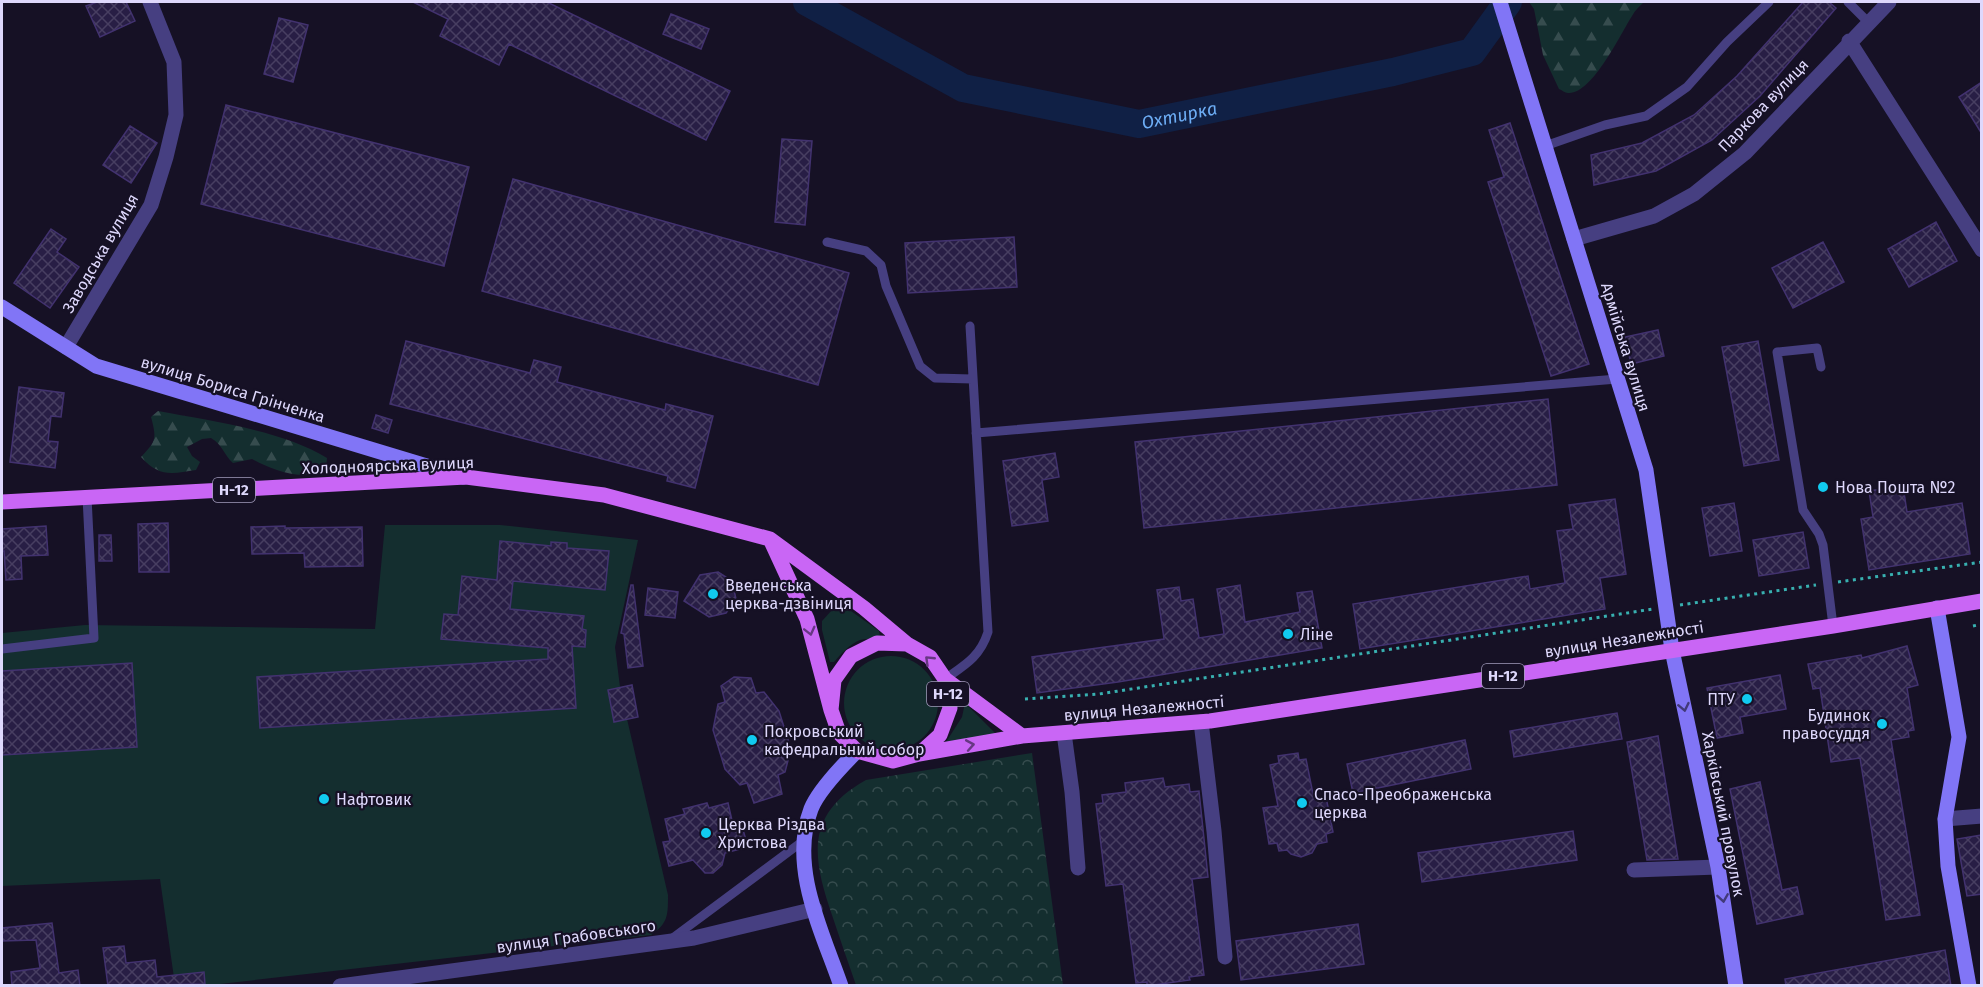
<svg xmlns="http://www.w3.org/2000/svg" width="1983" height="987" font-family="'Fira Sans',sans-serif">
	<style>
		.grass { fill: #142e2f }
		.forest { fill: url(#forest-firs) }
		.park { fill: url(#park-crowns) }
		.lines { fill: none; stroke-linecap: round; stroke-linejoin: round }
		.river { stroke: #102045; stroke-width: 28 }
		.building { fill: url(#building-cross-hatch); stroke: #42326f; stroke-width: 1.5 }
		.path { stroke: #38b0b0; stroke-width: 3; stroke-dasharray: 3 4.5; stroke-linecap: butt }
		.lane { stroke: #463f81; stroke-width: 9 }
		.street { stroke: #463f81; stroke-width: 15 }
		.secondary { stroke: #8175f6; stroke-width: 15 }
		.primary { stroke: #c966f5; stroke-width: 15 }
		.oneway { stroke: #673783 }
		.oneway2 { stroke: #413979 }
		.poi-dot { fill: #11caef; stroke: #161125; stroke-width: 2 }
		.labels { text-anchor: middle; stroke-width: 4.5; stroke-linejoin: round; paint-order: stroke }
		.shield { fill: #161125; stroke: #a29cbc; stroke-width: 1.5 }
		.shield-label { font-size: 15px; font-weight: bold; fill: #ded8fc }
		.street-label { font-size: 16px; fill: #ded8fc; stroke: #161125 }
		.poi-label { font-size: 16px; fill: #ded8fc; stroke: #161125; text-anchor: start }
		.water-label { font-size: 18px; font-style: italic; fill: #6dadf5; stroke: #161125 }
	</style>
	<defs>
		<pattern id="forest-firs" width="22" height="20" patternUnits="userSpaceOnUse" patternTransform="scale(1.5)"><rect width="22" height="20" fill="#142e2f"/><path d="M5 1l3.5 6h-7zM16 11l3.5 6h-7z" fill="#364c4e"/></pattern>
		<pattern id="park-crowns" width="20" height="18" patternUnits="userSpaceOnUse" patternTransform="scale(1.5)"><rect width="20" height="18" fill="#142e2f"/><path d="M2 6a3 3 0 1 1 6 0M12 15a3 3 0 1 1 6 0" fill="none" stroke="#364c4e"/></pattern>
		<pattern id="building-cross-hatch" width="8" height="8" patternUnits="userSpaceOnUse" patternTransform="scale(1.5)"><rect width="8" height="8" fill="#281e45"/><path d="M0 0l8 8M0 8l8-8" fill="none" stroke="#473e61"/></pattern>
	</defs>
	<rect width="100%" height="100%" fill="#161125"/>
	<!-- grass -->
	<path class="grass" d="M 385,525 L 500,525 L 638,540 L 615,647 L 620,687 L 632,685 L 638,717 L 627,719 L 668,895 C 668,916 668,923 651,935 L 211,985 L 175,985 L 160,879 L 2,886 L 2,633 L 85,625 L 375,629 Z
		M 841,608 L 851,611 L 879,631 L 880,636 C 873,640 867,638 860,640 C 850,644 841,654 834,662 L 830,662 L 822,630 L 822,621 L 832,610 Z
		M844 703a47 47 0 1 1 94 0a47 47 0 1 1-94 0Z
		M 965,703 L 997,735 L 946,742 L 962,717 Z"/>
	<!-- forest -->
	<path class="forest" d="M 1529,2 L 1644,2 C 1640,6 1635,10 1632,16 C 1621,33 1592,95 1568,93 C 1565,93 1562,90 1559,89 L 1543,55 L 1534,9 Z
		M 158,411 C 210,421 282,430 327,458 L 326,467 C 307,484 272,470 252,459 L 233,463 C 224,455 223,445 211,438 L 202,439 L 187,447 L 192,456 L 200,462 L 196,470 C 171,474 159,477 141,457 C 156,441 157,439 151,417 Z"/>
	<!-- park -->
	<path class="park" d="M 1032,753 L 1063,985 L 856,985 C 848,962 840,939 832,915 C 812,857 805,814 866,780 Z"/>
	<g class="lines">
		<!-- river -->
		<path class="river" id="s1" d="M 807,2 L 963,88 L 1139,124 L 1393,72 L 1472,52 L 1508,2"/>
	</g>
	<!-- building -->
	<path class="building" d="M 97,2 L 126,2 L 135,21 L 100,37 L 86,6 Z
		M 413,2 L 547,2 L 730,91 L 706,140 L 509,44 L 499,65 L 440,36 L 448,19 Z
		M 1803,2 L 1829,2 L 1836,8 L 1760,96 L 1712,140 L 1656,171 L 1594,185 L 1591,155 L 1642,143 L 1694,115 L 1737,76 Z
		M 671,14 L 709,29 L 701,49 L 663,34 Z
		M 279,18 L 308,25 L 293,82 L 264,74 Z
		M 1982,82 L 1982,134 L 1959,97 Z
		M 226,105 L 469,167 L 444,266 L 201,204 Z
		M 1510,123 L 1589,364 L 1551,376 L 1488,182 L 1504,177 L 1489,130 Z
		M 130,126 L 157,143 L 131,183 L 103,165 Z
		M 782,139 L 812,141 L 805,225 L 775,222 Z
		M 513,179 L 849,273 L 818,385 L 482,291 Z
		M 1936,222 L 1957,261 L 1909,287 L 1888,249 Z
		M 51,229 L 66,239 L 57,252 L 79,267 L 50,308 L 14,283 Z
		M 1014,237 L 1017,287 L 908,293 L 905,243 Z
		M 1823,242 L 1844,282 L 1793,308 L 1772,268 Z
		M 1658,330 L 1664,356 L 1631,364 L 1625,337 Z
		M 406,341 L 530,373 L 534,360 L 561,367 L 557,382 L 665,410 L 666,404 L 713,416 L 695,488 L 667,481 L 668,476 L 390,404 Z
		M 1758,341 L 1779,460 L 1744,466 L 1722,347 Z
		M 19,387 L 64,393 L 61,417 L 51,416 L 48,441 L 58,442 L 55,468 L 10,462 Z
		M 1548,399 L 1557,485 L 1144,528 L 1135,442 Z
		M 376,415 L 392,420 L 388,433 L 372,428 Z
		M 1055,453 L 1059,477 L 1042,480 L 1048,521 L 1012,526 L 1003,461 Z
		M 1903,486 L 1907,512 L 1962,503 L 1970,554 L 1869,570 L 1861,519 L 1873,517 L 1869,491 Z
		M 1615,499 L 1626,574 L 1600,578 L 1605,609 L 1360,649 L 1353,604 L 1528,576 L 1530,589 L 1565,583 L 1557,531 L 1573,529 L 1569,505 Z
		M 1734,503 L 1742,551 L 1710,556 L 1702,508 Z
		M 168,523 L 169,572 L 139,572 L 138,524 Z
		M 46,526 L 48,555 L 21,556 L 22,579 L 6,580 L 4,551 L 2,551 L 2,529 Z
		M 285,526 L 285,528 L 362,527 L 363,566 L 305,567 L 304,553 L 252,554 L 251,527 Z
		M 1803,532 L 1809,568 L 1759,576 L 1753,540 Z
		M 99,535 L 111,535 L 112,561 L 99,561 Z
		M 500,541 L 551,546 L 551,542 L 567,543 L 567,548 L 609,551 L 605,590 L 513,581 L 510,609 L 584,616 L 582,629 L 586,630 L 585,647 L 572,646 L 576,708 L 260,728 L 257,677 L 548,659 L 548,648 L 441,639 L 444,614 L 458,615 L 462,576 L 497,580 Z
		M 718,572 L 732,581 L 736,599 L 726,613 L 709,617 L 684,601 L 700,575 Z
		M 631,585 L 633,585 L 643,666 L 628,668 L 624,634 L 621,633 Z
		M 1240,585 L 1245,622 L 1300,612 L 1297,593 L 1312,591 L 1322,648 L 1118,682 L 1037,693 L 1032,657 L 1164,639 L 1157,590 L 1179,587 L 1181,601 L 1193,599 L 1199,638 L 1224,634 L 1217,589 Z
		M 648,588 L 678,592 L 675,618 L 645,615 Z
		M 1907,646 L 1918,685 L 1907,688 L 1914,730 L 1908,731 L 1909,737 L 1891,740 L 1920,915 L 1886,920 L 1860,758 L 1831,762 L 1820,688 L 1813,689 L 1808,664 L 1861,655 L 1862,658 Z
		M 132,663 L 137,747 L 2,755 L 2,671 Z
		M 1780,675 L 1786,709 L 1740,717 L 1743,733 L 1717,738 L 1707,688 Z
		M 734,677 L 751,678 L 756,693 L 764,692 L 779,711 L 791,749 L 785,772 L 778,775 L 782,794 L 754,803 L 747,783 L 740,785 L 725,769 L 713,730 L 718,704 L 725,702 L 721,686 Z
		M 632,685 L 638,717 L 614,722 L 608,690 Z
		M 1617,713 L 1622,739 L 1514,757 L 1510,731 Z
		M 1658,736 L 1678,859 L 1647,860 L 1627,742 Z
		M 1465,740 L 1471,769 L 1353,793 L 1347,764 Z
		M 1298,753 L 1299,760 L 1306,759 L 1314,799 L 1326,797 L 1333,832 L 1326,834 L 1327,842 L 1317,844 L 1312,853 L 1301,857 L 1291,854 L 1287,850 L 1279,851 L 1277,843 L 1269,844 L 1263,808 L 1278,806 L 1270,765 L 1279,763 L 1278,756 Z
		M 1163,778 L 1165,787 L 1189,784 L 1190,792 L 1199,791 L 1208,877 L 1192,879 L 1204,975 L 1189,977 L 1190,980 L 1147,986 L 1147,982 L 1136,983 L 1123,884 L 1106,886 L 1096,804 L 1103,803 L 1102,795 L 1126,792 L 1125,783 Z
		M 1760,782 L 1782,890 L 1797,887 L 1803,914 L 1757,924 L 1730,789 Z
		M 707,803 L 709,808 L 728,803 L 733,825 L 741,823 L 748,847 L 725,853 L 722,865 L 713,873 L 705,873 L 693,860 L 669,866 L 663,842 L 670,841 L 665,819 L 685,814 L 683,809 Z
		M 1573,831 L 1577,860 L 1422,882 L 1418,853 Z
		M 1982,835 L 1982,894 L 1967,896 L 1957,839 Z
		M 52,923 L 59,973 L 78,970 L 80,986 L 12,986 L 11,972 L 40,968 L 36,940 L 2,941 L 2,928 Z
		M 1358,924 L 1364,964 L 1241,980 L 1236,941 Z
		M 124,946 L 126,963 L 155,960 L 157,977 L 204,972 L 205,984 L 108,986 L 103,948 Z
		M 1945,950 L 1951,986 L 1786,986 L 1785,979 Z"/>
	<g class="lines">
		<!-- path -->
		<path class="path" d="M 1838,582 L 1982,562
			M 1680,605 L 1816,585
			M 1973,626 L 1982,624
			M 1025,699 L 1099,694 L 1653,609"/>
		<!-- lane -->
		<path class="lane" d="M 1848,2 L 1868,22
			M 1545,146 L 1605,125 L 1646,116 L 1687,87 L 1727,42 L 1769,2
			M 827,242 L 866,251 L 881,265 L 886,286 L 920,366 L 935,378 L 972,379
			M 1821,367 L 1817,348 L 1777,352 L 1803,510 L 1819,534 L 1823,545 L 1833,626
			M 976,433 L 1617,379
			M 2,649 L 94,638 L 87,497
			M 945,679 C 965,665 980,657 988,632 L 970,326
			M 670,940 L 803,841"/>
		<!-- street -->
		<path class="street" d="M 1849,41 L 1982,250
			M 1574,239 L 1654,216 L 1694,194 L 1745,153 L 1889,2
			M 66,347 L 151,205 L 166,157 L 176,115 L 174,62 L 150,2
			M 1201,722 L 1214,831 L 1225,957
			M 1064,733 L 1072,792 L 1078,868
			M 1945,819 L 1982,816
			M 1634,870 L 1718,867
			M 340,986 L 694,938 L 815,909"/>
		<!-- secondary -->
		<path class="secondary" d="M 1500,2 L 1646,470 L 1672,650 L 1718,867 L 1736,986
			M 2,307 L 96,366 L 463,477
			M 1937,608 L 1959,737 L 1945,819 L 1948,866 L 1969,986
			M 841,986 C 822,931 789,867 811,809 C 818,791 843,765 857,751"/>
		<!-- primary -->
		<path class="primary" d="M 2,502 L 466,477 L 604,495 L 770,539 L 864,608 L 907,644
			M 771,541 L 807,619 L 831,710 L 839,733 L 857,751 L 893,761 L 919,754 L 940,735 L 950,708 L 945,679 L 930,657 L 907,644 L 877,643 L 851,656 L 834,680 L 831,710
			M 945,679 L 1022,736
			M 919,754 L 1022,736 L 1210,721 L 1833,626 L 1982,601"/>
	</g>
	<!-- one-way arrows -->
	<defs><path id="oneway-chevron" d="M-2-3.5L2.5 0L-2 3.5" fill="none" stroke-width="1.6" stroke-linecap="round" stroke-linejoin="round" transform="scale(1.5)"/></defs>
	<g class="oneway">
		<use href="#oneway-chevron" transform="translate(810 631) rotate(76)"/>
		<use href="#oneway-chevron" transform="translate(929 660) rotate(-136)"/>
		<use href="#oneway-chevron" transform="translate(970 745) rotate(-10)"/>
	</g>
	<g class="oneway2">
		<use href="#oneway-chevron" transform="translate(1684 707) rotate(78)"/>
		<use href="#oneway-chevron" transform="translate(1723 898) rotate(81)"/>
	</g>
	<!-- markers -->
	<g class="poi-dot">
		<circle cx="1823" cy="487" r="6"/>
		<circle cx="713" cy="594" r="6"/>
		<circle cx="1288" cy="634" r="6"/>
		<circle cx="1747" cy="699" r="6"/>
		<circle cx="1882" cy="724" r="6"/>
		<circle cx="752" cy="740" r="6"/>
		<circle cx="324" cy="799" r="6"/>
		<circle cx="1302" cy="803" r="6"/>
		<circle cx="706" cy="833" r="6"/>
	</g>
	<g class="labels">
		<!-- shield labels -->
		<g class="shield">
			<rect x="213" y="478" width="42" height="24" rx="4.5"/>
			<rect x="1482" y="664" width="42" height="24" rx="4.5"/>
			<rect x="927" y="682" width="42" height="24" rx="4.5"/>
		</g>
		<g class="shield-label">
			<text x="234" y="495">Н-12</text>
			<text x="1503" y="681">Н-12</text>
			<text x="948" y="699">Н-12</text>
		</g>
		<!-- street labels -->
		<g class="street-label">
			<text transform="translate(1763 105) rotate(-46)" y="6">Паркова вулиця</text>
			<text transform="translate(100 253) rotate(-60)" y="6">Заводська вулиця</text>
			<text transform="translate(1626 347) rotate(73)" y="6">Армійська вулиця</text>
			<text transform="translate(233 389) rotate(17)" y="6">вулиця Бориса Грінченка</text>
			<text transform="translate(388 465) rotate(-2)" y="6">Холодноярська вулиця</text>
			<text transform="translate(1624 639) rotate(-9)" y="6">вулиця Незалежності</text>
			<text transform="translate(1144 708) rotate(-5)" y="6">вулиця Незалежності</text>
			<text transform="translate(1724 814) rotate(79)" y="6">Харківський провулок</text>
			<text transform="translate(576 936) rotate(-8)" y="6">вулиця Грабовського</text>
		</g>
		<!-- poi labels -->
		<g class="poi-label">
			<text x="1835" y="493">Нова Пошта №2</text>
			<text x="725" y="591">Введенська<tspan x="725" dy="18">церква-дзвіниця</tspan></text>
			<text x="1300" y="640">Ліне</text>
			<text x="1735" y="705" text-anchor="end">ПТУ</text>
			<text x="1870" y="721" text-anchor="end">Будинок<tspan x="1870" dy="18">правосуддя</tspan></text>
			<text x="764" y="737">Покровський<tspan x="764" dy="18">кафедральний собор</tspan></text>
			<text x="1314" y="800">Спасо-Преображенська<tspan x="1314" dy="18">церква</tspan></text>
			<text x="336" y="805">Нафтовик</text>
			<text x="718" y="830">Церква Різдва<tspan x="718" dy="18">Христова</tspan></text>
		</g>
		<!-- water labels -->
		<g class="water-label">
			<text dy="6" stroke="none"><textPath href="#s1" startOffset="399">Охтирка</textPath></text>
		</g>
	</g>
	<!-- border -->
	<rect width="1983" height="987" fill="none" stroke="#ded8fc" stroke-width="6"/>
</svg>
